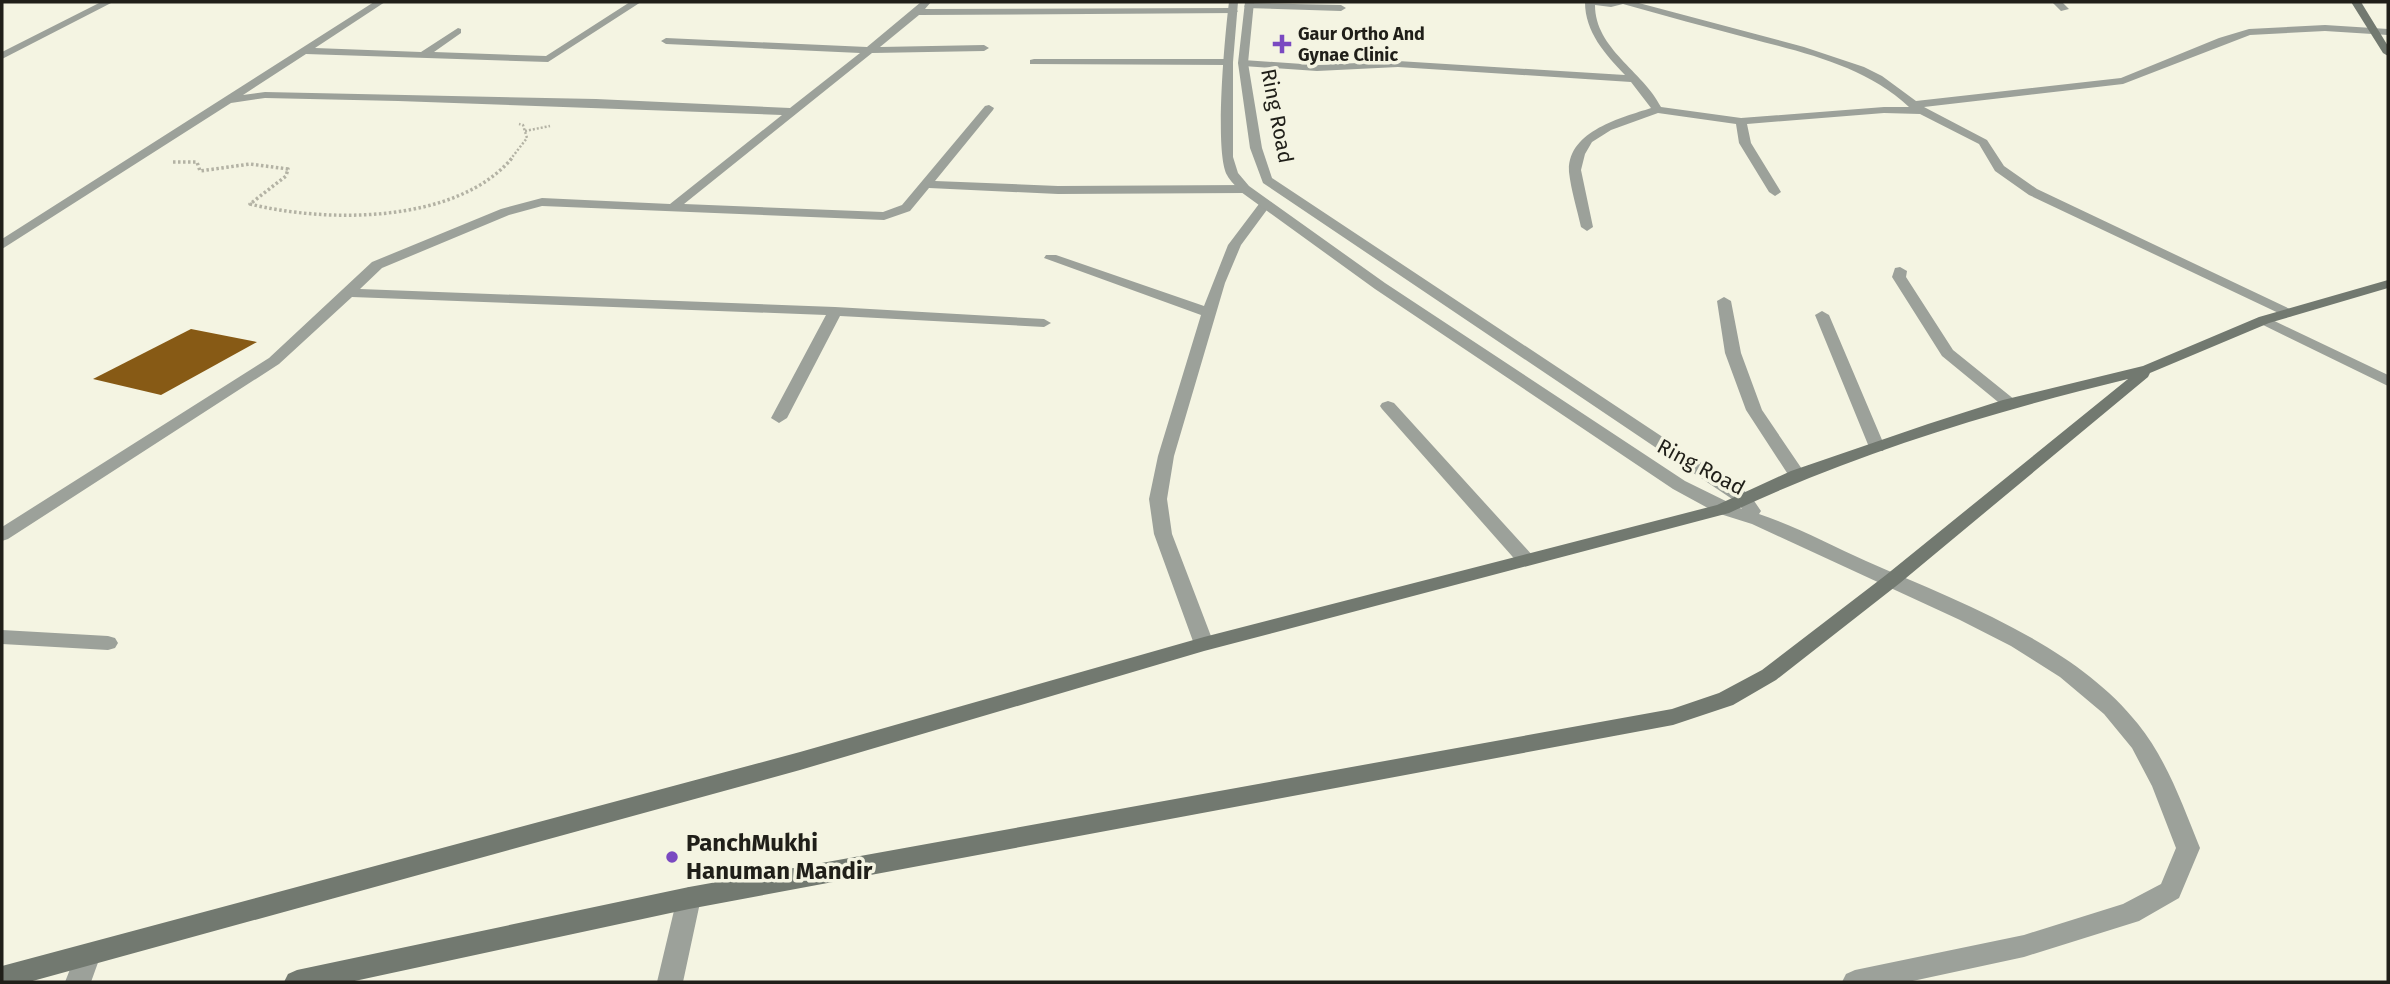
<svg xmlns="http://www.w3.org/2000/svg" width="2390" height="984" font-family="'Fira Sans',sans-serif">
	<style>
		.building { fill: #875a15 }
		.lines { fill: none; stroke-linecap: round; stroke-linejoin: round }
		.path-far1 { stroke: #b3b2a4; stroke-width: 2.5; stroke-dasharray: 2 2; stroke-linecap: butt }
		.path { stroke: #b3b2a4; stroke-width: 3.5; stroke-dasharray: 2.5 2.5; stroke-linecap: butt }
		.minor { fill: #9ca19a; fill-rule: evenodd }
		.tertiary { fill: #9ca19a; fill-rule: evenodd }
		.secondary { fill: #727970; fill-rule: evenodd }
		.poi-dot { fill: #7a49c1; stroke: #f4f4e2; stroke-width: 2.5 }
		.labels { text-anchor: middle; stroke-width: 7; stroke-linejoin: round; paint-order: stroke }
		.far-poi-label { font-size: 18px; font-weight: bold; fill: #201f19; stroke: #f4f4e2; text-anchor: start }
		.street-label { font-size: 21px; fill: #201f19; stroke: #f4f4e2 }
		.near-poi-label { font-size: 24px; font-weight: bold; fill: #201f19; stroke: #f4f4e2; text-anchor: start }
	</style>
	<rect width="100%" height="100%" fill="#f4f4e2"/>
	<!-- building -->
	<path class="building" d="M 191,329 L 257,342 L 161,395 L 93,379 Z"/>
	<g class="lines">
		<!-- path-far1 -->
		<path class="path-far1" d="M 525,131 L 550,126
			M 510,160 L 527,138 L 523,125 L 519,124"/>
		<!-- path -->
		<path class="path" d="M 173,162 L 197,162 L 200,171 L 250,164 L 288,169 L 286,176 L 250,204 C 326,223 457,224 512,158"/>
		<!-- minor -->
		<path class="minor" d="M 101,2 L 113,2 L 2,59 L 2,52 Z
			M 374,2 L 385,2 L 315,48 L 421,52 L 458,28 L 461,29 L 461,33 L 434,52 L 546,56 L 630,2 L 641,2 L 548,62 L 306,54 L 243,95 L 265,92 L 596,99 L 790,108 L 860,53 L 666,44 L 661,41 L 666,38 L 867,47 L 921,2 L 931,2 L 925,9 L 1233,8 L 1238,11 L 1236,13 L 919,15 L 880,47 L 984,45 L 989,48 L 984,51 L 872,53 L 684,204 L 883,212 L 902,205 L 985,106 L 989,105 L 994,108 L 993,110 L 935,181 L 1058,186 L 1245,185 L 1251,189 L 1245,193 L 1058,194 L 929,188 L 910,211 L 884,220 L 542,206 L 509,215 L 382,268 L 360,289 L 835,307 L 1044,319 L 1051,323 L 1044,327 L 840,316 L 787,418 L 779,423 L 771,418 L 826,315 L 352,297 L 279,364 L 8,539 L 2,541 L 2,527 L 269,358 L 372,262 L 501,209 L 542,198 L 670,204 L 782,115 L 398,101 L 265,98 L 231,103 L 2,249 L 2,239 Z
			M 1585,2 L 1635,2 L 1804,47 L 1864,67 L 1882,76 L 1916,101 L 2121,78 L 2219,38 L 2249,29 L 2325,25 L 2388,29 L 2388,35 L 2325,31 L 2250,35 L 2123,84 L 1924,107 L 1987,140 L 2004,166 L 2037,189 L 2292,310 L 2294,313 L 2292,316 L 2287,317 L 2029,195 L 1995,171 L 1979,144 L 1920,114 L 1884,113 L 1747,124 L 1751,143 L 1781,192 L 1775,196 L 1769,192 L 1739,143 L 1736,124 L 1658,113 L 1611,130 L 1592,142 L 1585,154 L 1581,170 L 1593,227 L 1587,231 L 1581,227 C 1577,209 1571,190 1569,172 C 1567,131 1621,118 1651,108 L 1631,82 L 1398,67 L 1317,71 L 1243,66 L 1238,63 L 1243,60 L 1317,65 L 1398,61 L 1625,75 C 1605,54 1585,32 1585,2 ZM 1623,4 C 1665,16 1707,27 1748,38 C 1805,53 1865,66 1909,107 L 1884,107 L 1741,118 L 1661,107 C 1643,71 1595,49 1595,5 L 1611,7 Z
			M 2052,2 L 2062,2 L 2069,9 L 2061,11 Z
			M 1249,3 L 1341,5 L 1346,8 L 1341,11 L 1246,8 L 1244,6 Z
			M 1034,59 L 1228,59 L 1233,62 L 1228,65 L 1030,64 L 1030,60 Z
			M 1266,199 L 1272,203 L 1241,245 L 1225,283 L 1174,456 L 1167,499 L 1172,534 L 1214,644 L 1211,649 L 1197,649 L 1194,644 L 1154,534 L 1149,499 L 1158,456 L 1201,315 L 1044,258 L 1046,255 L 1056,255 L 1204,306 L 1228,245 L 1262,200 Z
			M 1900,267 L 1907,271 L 1906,277 L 1953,350 L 2015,400 L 2017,403 L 2015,406 L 2003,406 L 1942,356 L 1892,277 L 1895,268 Z
			M 1724,297 L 1731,301 L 1741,353 L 1762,410 L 1806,475 L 1803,479 L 1791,479 L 1746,410 L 1725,353 L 1717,301 Z
			M 1822,311 L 1829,315 L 1885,447 L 1883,451 L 1871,451 L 1869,447 L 1815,315 Z
			M 2264,316 L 2388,375 L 2388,386 L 2259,323 L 2257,320 Z
			M 1388,401 L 1394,403 L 1533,556 L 1535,560 L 1533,564 L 1519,564 L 1382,409 L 1380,406 L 1382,403 Z
			M 2,630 L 108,636 L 115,638 L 118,643 L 115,648 L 108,650 L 2,644 Z
			M 689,887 L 698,891 L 701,898 L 683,982 L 657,982 L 677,898 L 680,891 Z
			M 87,946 L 96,949 L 100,957 L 91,982 L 65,982 L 78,949 Z"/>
		<!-- tertiary -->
		<path class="tertiary" d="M 1229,2 L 1238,2 L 1233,62 L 1233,157 L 1238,173 L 1249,186 L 1385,283 L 1685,481 L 1742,509 L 1738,503 L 1263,183 L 1250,148 L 1238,63 L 1245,2 L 1254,2 L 1248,63 L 1262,148 L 1272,178 L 1750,495 L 1761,511 L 1759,514 C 1795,526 1831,545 1866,561 C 1957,601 2075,644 2138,724 C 2167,760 2183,806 2200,848 L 2179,898 L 2139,921 L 2024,957 L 1908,982 L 1842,982 L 1846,974 L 1855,970 L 2024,935 L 2123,904 L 2161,884 L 2176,848 L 2152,786 L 2132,748 L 2104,714 L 2060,677 L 2011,646 L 1960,620 L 1752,524 L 1717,513 L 1673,489 L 1375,289 L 1241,192 C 1236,186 1230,181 1227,175 C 1214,152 1225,33 1229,2 Z"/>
		<!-- secondary -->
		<path class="secondary" d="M 2351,2 L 2361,2 L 2388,46 L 2388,56 L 2383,53 Z
			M 2388,280 L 2388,288 L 2269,323 L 2150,373 L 2148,377 L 1900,583 L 1776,680 L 1733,705 L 1673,725 L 689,909 L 350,982 L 284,982 L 288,974 L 297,970 L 689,887 L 1672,709 L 1719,693 L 1762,670 L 1886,575 L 2128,379 C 1991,412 1857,453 1729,513 L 1204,651 L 800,770 L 29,982 L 2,982 L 2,966 L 800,752 L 1204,637 L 1717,505 L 1791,471 L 1928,424 L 2003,400 L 2143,366 L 2259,317 Z"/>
	</g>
	<!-- markers -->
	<g class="poi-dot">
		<path d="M1278.5 33.5h7v7h7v7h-7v7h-7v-7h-7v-7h7z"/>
		<circle cx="672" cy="857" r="7"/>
	</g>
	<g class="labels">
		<!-- far-poi labels -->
		<g class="far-poi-label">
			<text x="1298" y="40">Gaur Ortho And<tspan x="1298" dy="21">Gynae Clinic</tspan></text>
		</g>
		<!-- street labels -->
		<g class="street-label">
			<text transform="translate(1277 116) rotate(79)" y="7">Ring Road</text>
			<text transform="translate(1701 467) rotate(28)" y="7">Ring Road</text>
		</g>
		<!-- near-poi labels -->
		<g class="near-poi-label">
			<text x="686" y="851">PanchMukhi<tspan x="686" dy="28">Hanuman Mandir</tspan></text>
		</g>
	</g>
	<!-- border -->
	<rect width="2390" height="984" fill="none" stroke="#201f19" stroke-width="7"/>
</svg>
